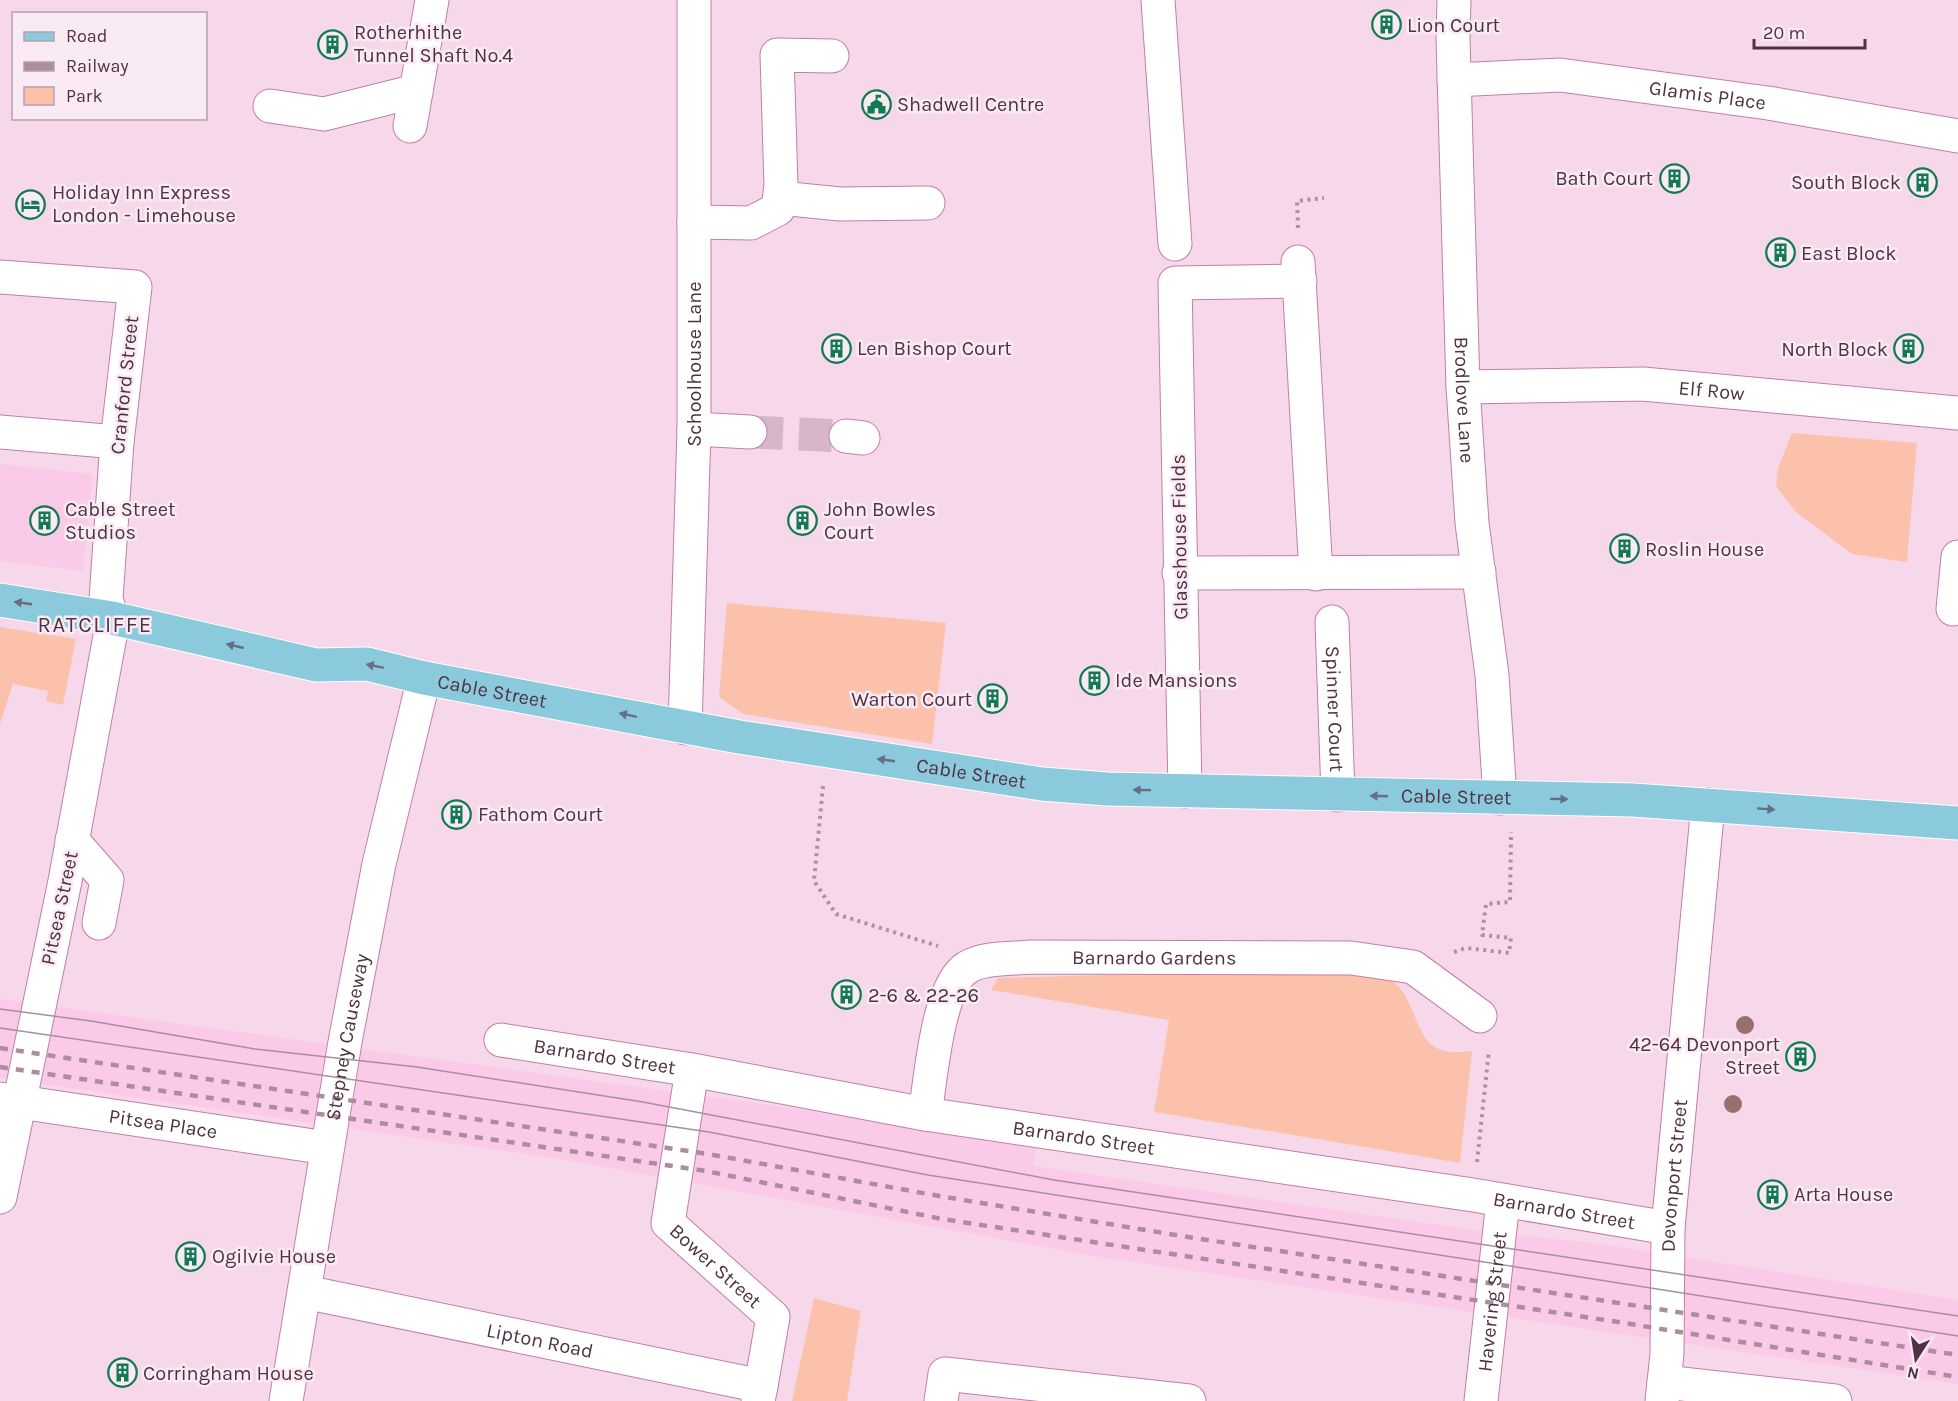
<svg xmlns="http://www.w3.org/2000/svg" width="1958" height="1401" font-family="Karla,sans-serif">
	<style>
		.built { fill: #fbcae8 }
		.green { fill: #fcc1aa }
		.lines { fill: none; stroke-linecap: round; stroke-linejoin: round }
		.minor-tunnel { stroke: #d5b7c9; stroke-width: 33; stroke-dasharray: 33 16; stroke-linecap: butt }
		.minor-casing { stroke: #c37da9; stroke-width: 35 }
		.major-casing { stroke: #fff; stroke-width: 35 }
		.path { stroke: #ae90a2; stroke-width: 4; stroke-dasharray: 3 4.5; stroke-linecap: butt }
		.minor { stroke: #fff; stroke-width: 33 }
		.major { stroke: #8bc9dc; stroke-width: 33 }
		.tram { stroke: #ab8d9f; stroke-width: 1.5 }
		.rail { stroke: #ab8d9f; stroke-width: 4.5; stroke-dasharray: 8 8; stroke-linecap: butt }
		.tree { fill: #98716e }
		.oneway { fill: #676e81 }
		.labels { text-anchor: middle; stroke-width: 5; stroke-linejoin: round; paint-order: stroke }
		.poi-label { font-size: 20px; fill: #4f3244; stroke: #faeaf3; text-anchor: start }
		.street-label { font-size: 20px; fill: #4f3244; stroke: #faeaf3 }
		.quarter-label { font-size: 22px; letter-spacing: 1.5px; fill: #4f3244; stroke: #faeaf3 }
	</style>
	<rect width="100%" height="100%" fill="#f7d8ea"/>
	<!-- built -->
	<path class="built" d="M 0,464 L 93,474 L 83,571 L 0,561 Z
		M 0,999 L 1038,1142 L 1033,1166 L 1467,1229 L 1600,1244 L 1958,1300 L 1958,1384 L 1093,1256 L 560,1159 L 0,1078 Z"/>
	<!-- green -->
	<path class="green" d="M 1792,433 L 1917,443 L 1907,562 L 1852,554 L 1796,512 L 1776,486 L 1778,468 Z
		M 727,603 L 946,623 L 932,744 L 743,714 L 719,697 Z
		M 0,627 L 76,639 L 63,705 L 46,701 L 48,691 L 13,684 L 0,724 Z
		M 1372,968 C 1384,975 1398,983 1405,995 C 1424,1031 1420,1058 1472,1051 L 1460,1163 L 1154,1112 L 1169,1020 L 991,990 L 998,978 Z
		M 814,1298 L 861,1311 L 847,1401 L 792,1401 Z"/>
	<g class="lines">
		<!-- minor-tunnel -->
		<path class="minor-tunnel" d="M 750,432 L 846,436"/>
		<defs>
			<g id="minor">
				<path d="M 1158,0 L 1175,244"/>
				<path id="s1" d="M 1454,0 L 1453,38 L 1463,387 L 1472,523 L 1492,675 L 1500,798"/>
				<path id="s2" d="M 1454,80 L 1560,75 L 1768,103 L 1958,136"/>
				<path d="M 270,106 L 324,114 L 416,91"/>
				<path d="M 410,126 L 432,0"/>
				<path d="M 780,198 L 840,204 L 928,203"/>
				<path d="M 694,222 L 751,223 L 778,209 L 781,185 L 777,55 L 832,56"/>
				<path d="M 1298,262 L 1316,574"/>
				<path d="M 0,277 L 135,287 L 117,442 L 106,599 L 112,618 L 110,636 L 65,881 L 0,1197"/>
				<path id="s3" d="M 1463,387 L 1643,384 L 1958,413"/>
				<path d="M 694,429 L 750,432"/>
				<path d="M 0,432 L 117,442"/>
				<path d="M 846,436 L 863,438"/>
				<path d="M 1179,573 L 1479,572"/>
				<path d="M 1953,609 L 1958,557"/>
				<path id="s4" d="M 1332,622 L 1338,795"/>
				<path id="s5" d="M 685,728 L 694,429 L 694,0"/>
				<path d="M 1185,791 L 1175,283 L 1300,281"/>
				<path d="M 72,840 L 107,880 L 99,923"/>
				<path id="s6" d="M 501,1040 L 692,1070 L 925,1114 L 1473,1195 L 1668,1228"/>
				<path id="s7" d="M 692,1070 L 668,1223 L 773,1317 L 761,1386"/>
				<path id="s8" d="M 0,1099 L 327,1148"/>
				<path id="s9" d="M 925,1114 C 931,1079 937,985 968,967 C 984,957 1013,959 1031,957 L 1351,958 L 1413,967 L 1480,1016"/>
				<path id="s10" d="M 305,1292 L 761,1386 L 758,1401"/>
				<path d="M 1664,1382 L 1835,1401"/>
				<path id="s11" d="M 286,1401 L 345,1042 L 379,864 L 424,678"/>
				<path d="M 941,1401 L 945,1374 L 1189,1401"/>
				<path id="s12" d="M 1481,1401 L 1503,1201"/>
				<path id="s13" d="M 1662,1401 L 1667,1354 L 1668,1228 L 1708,805"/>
			</g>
			<g id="major">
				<path id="s14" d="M 0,600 L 112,618 L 316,665 L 367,664 L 424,678 L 739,737 L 1042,784 L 1107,789 L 1633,800 L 1958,823"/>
			</g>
		</defs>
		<!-- minor casing -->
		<use href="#minor" class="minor-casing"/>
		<!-- major casing -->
		<use href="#major" class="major-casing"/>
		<!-- path -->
		<path class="path" d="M 1298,228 L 1297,201 L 1324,198
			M 823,786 L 814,881 L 836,914 L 938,946
			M 1454,952 L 1466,948 L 1509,953 L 1511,938 L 1482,935 L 1486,904 L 1510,902 L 1511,832
			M 1477,1162 L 1489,1050"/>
		<!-- minor -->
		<use href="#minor" class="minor"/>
		<!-- major -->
		<use href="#major" class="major"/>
		<!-- tram -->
		<path class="tram" d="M 0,1009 L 91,1021 L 255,1049 L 417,1067 L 643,1102 L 1054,1180 L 1958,1316
			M 0,1028 L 709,1132 L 928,1175 L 1958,1336"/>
		<!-- rail -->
		<path class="rail" d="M 0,1048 L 708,1154 L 939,1196 L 1188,1237 L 1958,1355
			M 0,1067 L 706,1171 L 942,1219 L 1618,1322 L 1958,1377"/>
	</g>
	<!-- trees -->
	<g class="tree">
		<circle cx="1745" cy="1025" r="9"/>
		<circle cx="1733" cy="1104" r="9"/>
	</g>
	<!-- one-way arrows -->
	<defs><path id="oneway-solid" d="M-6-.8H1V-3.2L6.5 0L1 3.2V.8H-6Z" transform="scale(1.5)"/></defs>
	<g class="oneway">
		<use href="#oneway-solid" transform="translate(23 603) rotate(-172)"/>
		<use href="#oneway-solid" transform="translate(235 646) rotate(-167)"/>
		<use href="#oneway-solid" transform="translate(375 666) rotate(-168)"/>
		<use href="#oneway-solid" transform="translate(628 715) rotate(-168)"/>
		<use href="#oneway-solid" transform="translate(886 760) rotate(-172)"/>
		<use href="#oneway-solid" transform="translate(1142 790) rotate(-179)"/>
		<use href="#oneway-solid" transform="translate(1379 796) rotate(-178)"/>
		<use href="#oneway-solid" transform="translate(1559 799) rotate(1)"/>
		<use href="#oneway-solid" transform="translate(1766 809) rotate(4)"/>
	</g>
	<!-- icons -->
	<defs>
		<symbol id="building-ring" viewBox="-11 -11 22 22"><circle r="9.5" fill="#faeaf3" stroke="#127a53" stroke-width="1.5"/><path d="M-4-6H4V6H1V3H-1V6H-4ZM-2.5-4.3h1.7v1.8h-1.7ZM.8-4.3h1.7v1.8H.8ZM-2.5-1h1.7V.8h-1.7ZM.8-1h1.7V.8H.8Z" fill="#127a53"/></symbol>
		<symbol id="civic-ring" viewBox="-11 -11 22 22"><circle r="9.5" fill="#faeaf3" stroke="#127a53" stroke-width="1.5"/><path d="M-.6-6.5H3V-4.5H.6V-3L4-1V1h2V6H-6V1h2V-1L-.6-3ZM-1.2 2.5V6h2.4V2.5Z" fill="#127a53"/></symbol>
		<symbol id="hotel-ring" viewBox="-11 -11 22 22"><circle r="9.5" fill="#faeaf3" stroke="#127a53" stroke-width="1.5"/><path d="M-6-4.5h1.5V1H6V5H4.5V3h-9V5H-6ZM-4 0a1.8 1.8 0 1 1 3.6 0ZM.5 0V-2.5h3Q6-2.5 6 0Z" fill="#127a53"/></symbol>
	</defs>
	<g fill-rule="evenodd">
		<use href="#building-ring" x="1370" y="8" width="33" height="33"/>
		<use href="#building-ring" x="316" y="28" width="33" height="33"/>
		<use href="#civic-ring" x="860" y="88" width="33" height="33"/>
		<use href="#building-ring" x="1658" y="162" width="33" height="33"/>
		<use href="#building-ring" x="1906" y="166" width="33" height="33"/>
		<use href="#hotel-ring" x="14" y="188" width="33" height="33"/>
		<use href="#building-ring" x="1764" y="236" width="33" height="33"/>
		<use href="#building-ring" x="820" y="332" width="33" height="33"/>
		<use href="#building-ring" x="1892" y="332" width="33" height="33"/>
		<use href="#building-ring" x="28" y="504" width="33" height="33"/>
		<use href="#building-ring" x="786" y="504" width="33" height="33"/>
		<use href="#building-ring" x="1608" y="532" width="33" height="33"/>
		<use href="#building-ring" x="1078" y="664" width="33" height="33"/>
		<use href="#building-ring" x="976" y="682" width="33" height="33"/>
		<use href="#building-ring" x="440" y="798" width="33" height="33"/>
		<use href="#building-ring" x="830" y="978" width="33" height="33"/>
		<use href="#building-ring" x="1784" y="1040" width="33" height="33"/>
		<use href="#building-ring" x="1756" y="1178" width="33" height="33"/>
		<use href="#building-ring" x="174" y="1240" width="33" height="33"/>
		<use href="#building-ring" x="106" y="1356" width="33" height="33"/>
	</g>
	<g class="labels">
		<!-- poi labels -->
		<g class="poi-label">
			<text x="1407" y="32">Lion Court</text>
			<text x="354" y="39">Rotherhithe<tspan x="354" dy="23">Tunnel Shaft No.4</tspan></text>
			<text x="897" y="111">Shadwell Centre</text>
			<text x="1653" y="185" text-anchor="end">Bath Court</text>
			<text x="1901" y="189" text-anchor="end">South Block</text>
			<text x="52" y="199">Holiday Inn Express<tspan x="52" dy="23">London - Limehouse</tspan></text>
			<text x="1801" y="260">East Block</text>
			<text x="857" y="355">Len Bishop Court</text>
			<text x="1888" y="356" text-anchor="end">North Block</text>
			<text x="65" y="516">Cable Street<tspan x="65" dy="23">Studios</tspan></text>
			<text x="824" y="516">John Bowles<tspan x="824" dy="23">Court</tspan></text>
			<text x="1645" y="556">Roslin House</text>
			<text x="1115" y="687">Ide Mansions</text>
			<text x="972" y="706" text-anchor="end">Warton Court</text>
			<text x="478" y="821">Fathom Court</text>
			<text x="868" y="1002">2-6 &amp; 22-26</text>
			<text x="1780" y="1051" text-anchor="end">42-64 Devonport<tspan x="1780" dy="23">Street</tspan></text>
			<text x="1794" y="1201">Arta House</text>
			<text x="212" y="1263">Ogilvie House</text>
			<text x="143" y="1380">Corringham House</text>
		</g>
		<!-- street labels -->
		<g class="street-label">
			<text dy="7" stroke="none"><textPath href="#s2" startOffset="255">Glamis Place</textPath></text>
			<text dy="7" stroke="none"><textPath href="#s5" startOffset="364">Schoolhouse Lane</textPath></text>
			<text transform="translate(124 385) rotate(-84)" y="7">Cranford Street</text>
			<text dy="7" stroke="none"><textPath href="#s3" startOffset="249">Elf Row</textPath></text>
			<text dy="7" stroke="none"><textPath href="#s1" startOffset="400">Brodlove Lane</textPath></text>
			<text transform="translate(1179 537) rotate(-91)" y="7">Glasshouse Fields</text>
			<text dy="7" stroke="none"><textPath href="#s14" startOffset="502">Cable Street</textPath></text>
			<text dy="7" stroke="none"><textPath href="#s4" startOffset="87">Spinner Court</textPath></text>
			<text dy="7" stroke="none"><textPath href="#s14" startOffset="988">Cable Street</textPath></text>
			<text dy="7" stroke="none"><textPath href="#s14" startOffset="1474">Cable Street</textPath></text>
			<text transform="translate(59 908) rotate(-78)" y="7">Pitsea Street</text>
			<text dy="7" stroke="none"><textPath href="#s9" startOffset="344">Barnardo Gardens</textPath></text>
			<text dy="7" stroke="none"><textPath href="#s11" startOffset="369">Stepney Causeway</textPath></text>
			<text dy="7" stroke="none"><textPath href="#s6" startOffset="105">Barnardo Street</textPath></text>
			<text dy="7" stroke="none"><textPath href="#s8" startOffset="165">Pitsea Place</textPath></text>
			<text dy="7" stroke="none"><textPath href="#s6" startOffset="591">Barnardo Street</textPath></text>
			<text dy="7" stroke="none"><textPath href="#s13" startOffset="226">Devonport Street</textPath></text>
			<text dy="7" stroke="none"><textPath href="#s6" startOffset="1077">Barnardo Street</textPath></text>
			<text dy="7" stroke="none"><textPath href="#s7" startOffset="219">Bower Street</textPath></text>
			<text dy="7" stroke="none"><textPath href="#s12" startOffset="100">Havering Street</textPath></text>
			<text dy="7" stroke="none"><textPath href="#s10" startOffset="240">Lipton Road</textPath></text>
		</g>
		<!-- quarter labels -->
		<g class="quarter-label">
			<text x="95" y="632">RATCLIFFE</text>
		</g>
	</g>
	<!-- legend -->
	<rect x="12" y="12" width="195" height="108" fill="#faeaf3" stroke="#b6a0ad" stroke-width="1.5"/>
	<rect x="24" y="32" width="30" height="9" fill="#8bc9dc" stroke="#b6a0ad" stroke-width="1.5"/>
	<text x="66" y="42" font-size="18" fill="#4f3244">Road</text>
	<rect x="24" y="62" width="30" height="9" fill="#ab8d9f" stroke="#b6a0ad" stroke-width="1.5"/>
	<text x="66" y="72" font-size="18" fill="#4f3244">Railway</text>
	<rect x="24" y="87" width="30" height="18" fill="#fcc1aa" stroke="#b6a0ad" stroke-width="1.5"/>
	<text x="66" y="102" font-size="18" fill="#4f3244">Park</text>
	<!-- north arrow -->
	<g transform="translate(1916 1359) rotate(192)" stroke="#faeaf3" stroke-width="4.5" paint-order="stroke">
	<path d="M0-4.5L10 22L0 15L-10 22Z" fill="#4f3244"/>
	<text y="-9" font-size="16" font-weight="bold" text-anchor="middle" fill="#4f3244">N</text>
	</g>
	<!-- scale -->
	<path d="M1754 39v9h111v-9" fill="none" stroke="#4f3244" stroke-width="3"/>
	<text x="1763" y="39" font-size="18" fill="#4f3244" stroke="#faeaf3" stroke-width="4.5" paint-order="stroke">20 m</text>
</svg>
